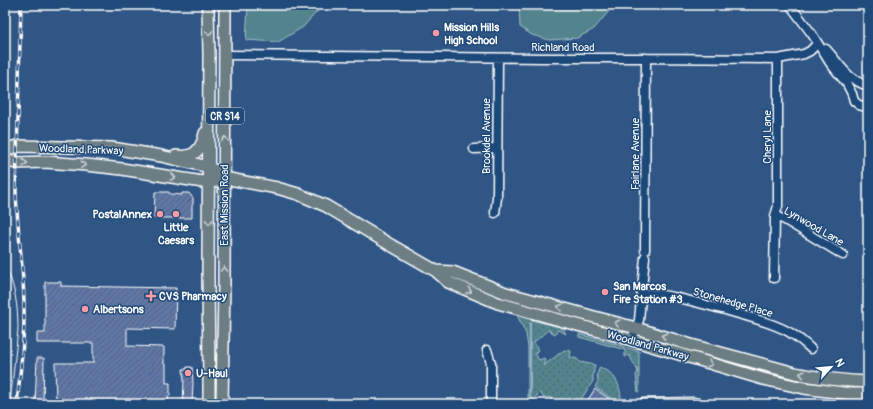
<svg xmlns="http://www.w3.org/2000/svg" width="873" height="409" font-family="Pangolin,sans-serif">
	<style>
		.grass { fill: #52838d; stroke: #a8c1c6 }
		.garden { fill: url(#garden-dots); stroke: #a8c1c6 }
		.lines { fill: none; stroke-linecap: round; stroke-linejoin: round }
		.stream { stroke: #93b0ca; stroke-width: 2 }
		.building { fill: url(#building-hatch); stroke: #fff }
		.minor-casing { stroke: #fff; stroke-width: 11 }
		.major-casing { stroke: #fff; stroke-width: 14 }
		.minor { stroke: #1f4a7a; stroke-width: 8 }
		.major { stroke: #6c7e84; stroke-width: 11 }
		.tram { stroke: #fff; stroke-width: 1 }
		.rail-casing { stroke: #fff; stroke-width: 3.5 }
		.rail { stroke: #1f4a7a; stroke-width: 2; stroke-dasharray: 6; stroke-linecap: butt }
		.oneway { stroke: #ccd2d4 }
		.poi-dot { fill: #ff9aa2; stroke: #1f4a7a; stroke-width: 1.5 }
		.labels { text-anchor: middle; stroke-width: 3; stroke-linejoin: round; paint-order: stroke }
		.shield { fill: #1f4a7a; stroke: #bcc9d7; stroke-width: 1 }
		.shield-label { font-size: 10px; font-weight: bold; fill: #fff }
		.poi-label { font-size: 11px; font-weight: bold; fill: #fff; stroke: #1f4a7a; text-anchor: start }
		.street-label { font-size: 11px; fill: #fff; stroke: #1f4a7a }
	</style>
	<defs>
		<pattern id="garden-dots" width="8" height="8" patternUnits="userSpaceOnUse"><rect width="8" height="8" fill="#52838d"/><path d="M2 2h.1M6 6h.1" fill="none" stroke="#4f6a70" stroke-width="1.8" stroke-linecap="round"/></pattern>
		<pattern id="building-hatch" width="6" height="6" patternUnits="userSpaceOnUse"><rect width="6" height="6" fill="#5e77a6"/><path d="M-1 1l2-2M0 6l6-6M5 7l2-2" fill="none" stroke="#556279"/></pattern>
	</defs>
	<rect width="100%" height="100%" fill="#305686"/>
	<filter id="ink" filterUnits="userSpaceOnUse"><feTurbulence type="fractalNoise" baseFrequency=".025" numOctaves="2"/><feDisplacementMap in="SourceGraphic" scale="8" xChannelSelector="R" yChannelSelector="G"/><feConvolveMatrix kernelMatrix="1 2 1 2 8 2 1 2 1" color-interpolation-filters="sRGB"/></filter>
	<g filter="url(#ink)">
		<!-- grass -->
		<path class="grass" d="M 248,5 L 323,5 L 303,27 L 278,42 L 246,40 Z
			M 519,5 L 614,5 L 594,29 L 577,38 L 549,40 L 532,35 L 520,27 Z"/>
		<!-- garden -->
		<path class="garden" d="M 517,315 L 535,321 L 560,327 L 564,330 L 566,334 L 558,330 L 555,334 L 548,330 L 534,342 L 538,350 L 535,353 L 539,360 L 544,358 L 545,360 L 543,366 L 564,350 L 571,351 L 570,357 L 577,359 L 580,362 L 595,365 L 593,375 L 593,381 L 578,404 L 553,404 L 550,397 L 544,398 L 540,393 L 534,399 L 536,404 L 528,404 L 528,347 L 526,334 Z
			M 579,334 L 639,351 L 639,392 L 638,392 L 636,375 L 638,371 L 629,355 L 625,357 L 625,350 L 579,337 Z
			M 600,367 C 603,369 607,370 609,372 C 618,379 621,390 621,400 L 618,403 L 595,387 L 598,381 L 597,374 Z"/>
		<g class="lines">
			<!-- stream -->
			<path class="stream" d="M 530,323 L 530,395 L 531,404"/>
		</g>
		<!-- building -->
		<path class="building" d="M 155,192 L 169,192 L 170,194 L 182,195 L 182,193 L 189,193 L 193,198 L 193,204 L 192,205 L 192,218 L 154,218 Z
			M 45,282 L 61,282 L 61,286 L 176,288 L 175,329 L 127,328 L 127,346 L 164,347 L 164,364 L 166,364 L 166,383 L 170,383 L 170,396 L 168,396 L 168,404 L 56,404 L 55,363 L 93,363 L 93,343 L 37,343 L 37,333 L 45,333 Z
			M 37,358 L 44,358 L 43,404 L 35,404 Z
			M 187,367 L 192,367 L 193,383 L 192,404 L 183,404 L 184,380 L 183,369 L 187,369 Z
			M 595,389 L 617,404 L 592,404 L 587,401 Z"/>
		<g class="lines">
			<defs>
				<path id="minor" d="M 790,5 L 812,34 L 830,63 L 847,84 L 852,94 L 854,101 L 859,105 L 862,106 L 868,105
					M 826,49 C 841,65 846,79 868,86
					M 225,55 L 543,58 L 646,58 L 778,59 L 804,54 L 810,51 L 817,44
					M 474,149 L 497,148
					M 495,213 L 497,198 L 498,58
					M 775,216 L 785,220 L 843,255
					M 645,250 L 646,58
					M 774,278 L 775,216 L 778,206 L 778,59
					M 641,293 C 670,294 698,303 725,310 C 746,316 771,322 789,332 C 797,337 805,343 811,349
					M 632,340 L 639,320 L 645,257
					M 487,350 L 491,363 L 491,404
					M 643,403 L 694,402 L 702,404"/>
				<path id="major" d="M 208,5 L 209,55 L 208,274 L 209,381 L 209,404
					M 5,150 L 17,146 L 112,148 L 161,156 L 209,167 L 224,178 L 277,188 L 298,194 L 326,206 L 389,244 L 436,271 L 448,282 L 498,303 L 632,340 L 763,379 L 804,388 L 851,394 L 868,394
					M 176,156 C 179,156 183,157 186,156 C 198,155 203,143 205,133
					M 5,160 L 16,163 L 45,162 L 86,165 L 122,169 L 209,183 L 216,181
					M 436,271 L 453,272 L 506,293 L 598,318 L 636,328 L 691,345 L 795,373 C 819,378 843,381 868,382
					M 222,404 L 224,286 L 225,5"/>
			</defs>
			<!-- minor casing -->
			<use href="#minor" class="minor-casing"/>
			<!-- major casing -->
			<use href="#major" class="major-casing"/>
			<!-- minor -->
			<use href="#minor" class="minor"/>
			<!-- major -->
			<use href="#major" class="major"/>
			<!-- tram -->
			<path class="tram" d="M 5,265 C 15,285 18,306 18,329 L 10,404"/>
			<defs>
				<path id="rail" d="M 17,404 C 20,372 25,339 24,307 C 24,268 17,230 16,191 L 21,5"/>
			</defs>
			<!-- rail casing -->
			<use href="#rail" class="rail-casing"/>
			<!-- rail -->
			<use href="#rail" class="rail"/>
		</g>
		<!-- one-way arrows -->
		<defs><path id="oneway-chevron" d="M-2-3.5L2.5 0L-2 3.5" fill="none" stroke-width="1.6" stroke-linecap="round" stroke-linejoin="round"/></defs>
		<g class="oneway">
			<use href="#oneway-chevron" transform="translate(209 33) rotate(89)"/>
			<use href="#oneway-chevron" transform="translate(225 139) rotate(-90)"/>
			<use href="#oneway-chevron" transform="translate(25 163) rotate(-2)"/>
			<use href="#oneway-chevron" transform="translate(83 165) rotate(4)"/>
			<use href="#oneway-chevron" transform="translate(173 177) rotate(10)"/>
			<use href="#oneway-chevron" transform="translate(209 222) rotate(90)"/>
			<use href="#oneway-chevron" transform="translate(224 269) rotate(-90)"/>
			<use href="#oneway-chevron" transform="translate(469 291) rotate(22)"/>
			<use href="#oneway-chevron" transform="translate(560 307) rotate(-165)"/>
			<use href="#oneway-chevron" transform="translate(617 323) rotate(-166)"/>
			<use href="#oneway-chevron" transform="translate(664 336) rotate(-163)"/>
			<use href="#oneway-chevron" transform="translate(710 364) rotate(16)"/>
			<use href="#oneway-chevron" transform="translate(802 374) rotate(-168)"/>
		</g>
	</g>
	<!-- markers -->
	<g class="poi-dot">
		<circle cx="436" cy="33" r="4"/>
		<circle cx="160" cy="214" r="4"/>
		<circle cx="176" cy="214" r="4"/>
		<circle cx="605" cy="292" r="4"/>
		<path d="M149 290h4v4h4v4h-4v4h-4v-4h-4v-4h4z"/>
		<circle cx="85" cy="309" r="4"/>
		<circle cx="188" cy="373" r="4"/>
	</g>
	<g class="labels">
		<!-- shield labels -->
		<rect class="shield" x="206" y="108" width="38" height="16" rx="3"/>
		<g class="shield-label">
			<text x="225" y="120">CR S14</text>
		</g>
		<!-- poi labels -->
		<g class="poi-label">
			<text x="444" y="31">Mission Hills<tspan x="444" dy="13">High School</tspan></text>
			<text x="152" y="218" text-anchor="end">PostalAnnex</text>
			<text x="176" y="231" text-anchor="middle">Little<tspan x="176" dy="13">Caesars</tspan></text>
			<text x="613" y="290">San Marcos<tspan x="613" dy="13">Fire Station #3</tspan></text>
			<text x="159" y="300">CVS Pharmacy</text>
			<text x="93" y="313">Albertsons</text>
			<text x="196" y="377">U-Haul</text>
		</g>
		<!-- street labels -->
		<g class="street-label">
			<text x="563" y="51">Richland Road</text>
			<text transform="translate(486 136) rotate(-90)" y="4">Brookdel Avenue</text>
			<text transform="translate(767 137) rotate(-90)" y="4">Cheryl Lane</text>
			<text transform="translate(81 149) rotate(2)" y="4">Woodland Parkway</text>
			<text transform="translate(635 154) rotate(-90)" y="4">Fairlane Avenue</text>
			<text transform="translate(224 205) rotate(-90)" y="4">East Mission Road</text>
			<text transform="translate(814 226) rotate(30)" y="4">Lynwood Lane</text>
			<text transform="translate(733 302) rotate(16)" y="4">Stonehedge Place</text>
			<text transform="translate(648 345) rotate(16)" y="4">Woodland Parkway</text>
		</g>
	</g>
	<!-- margin -->
	<rect width="873" height="409" fill="none" stroke="#1f4a7a" stroke-width="20"/>
	<rect x="10" y="10" width="853" height="389" fill="none" stroke="#fff" stroke-width="1.5" filter="url(#ink)"/>
	<!-- north arrow -->
	<g transform="translate(831 367) rotate(63)" stroke="#1f4a7a" stroke-width="3" paint-order="stroke">
	<path d="M0-3L7 15L0 10L-7 15Z" fill="#ffffff"/>
	<text y="-6" font-size="11" font-weight="bold" text-anchor="middle" fill="#ffffff">N</text>
	</g>
</svg>
